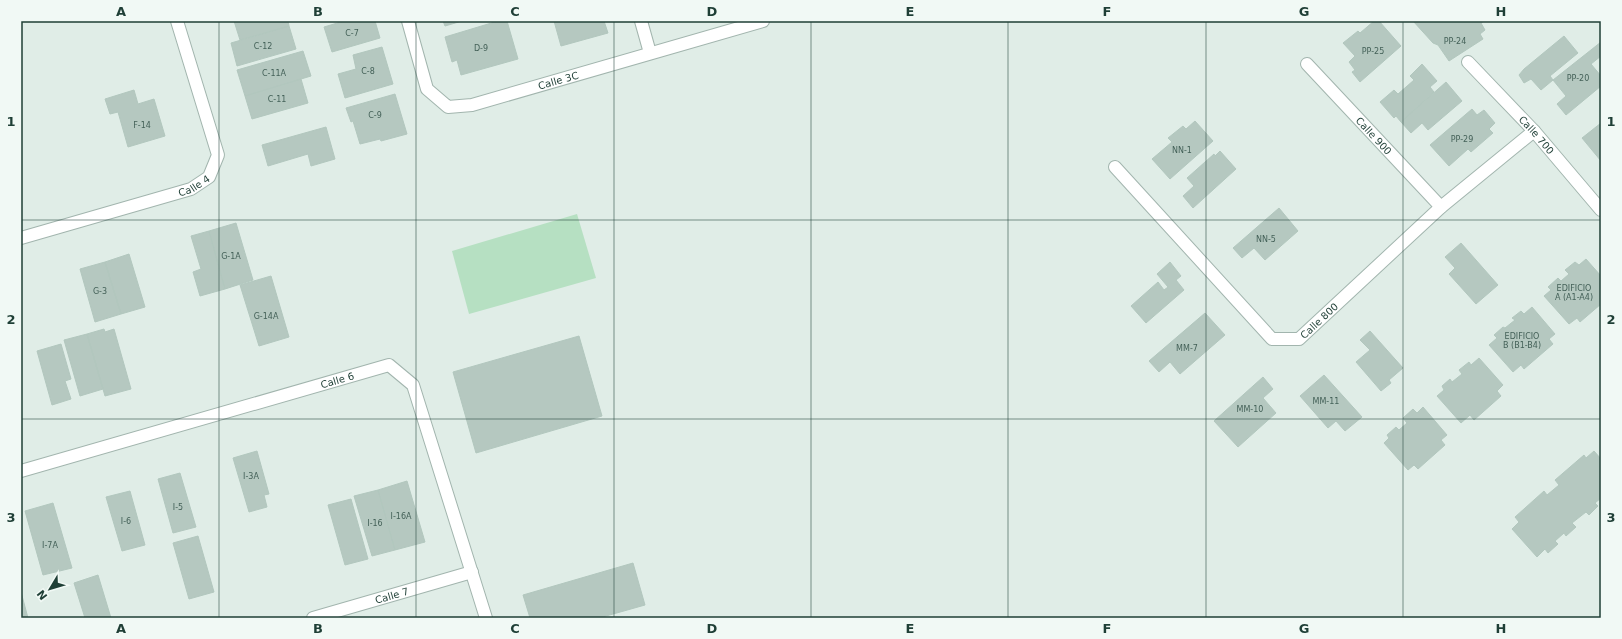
<svg xmlns="http://www.w3.org/2000/svg" width="1622" height="639" font-family="'DejaVu Sans',sans-serif">
	<style>
		.green { fill: #b6e0c2 }
		.building { fill: #b5c8c0; stroke: #b2c7be }
		.lines { fill: none; stroke-linecap: round; stroke-linejoin: round }
		.minor-casing { stroke: #a2b5ae; stroke-width: 14 }
		.minor { stroke: #fff; stroke-width: 12 }
		.grid { fill: none; stroke: #1f3f36; stroke-width: 1; stroke-opacity: 0.55 }
		.labels { text-anchor: middle; stroke-width: 3.5; stroke-linejoin: round; paint-order: stroke }
		.number-label { font-size: 8px; fill: #446158 }
		.street-label { font-size: 10px; fill: #1f3f36; stroke: #f1f9f5 }
		.neatline { fill: none; stroke: #1f3f36; stroke-width: 1.5 }
		.grid-label { font-size: 13px; text-anchor: middle; font-weight: bold; fill: #1f3f36 }
	</style>
	<rect width="100%" height="100%" fill="#e0ede7"/>
	<!-- green -->
	<path class="green" d="M 577,214 L 596,278 L 469,314 L 452,251 Z"/>
	<!-- building -->
	<path class="building" d="M 234,21 L 288,21 L 289,26 L 240,40 Z
		M 375,21 L 380,38 L 332,52 L 324,27 L 344,21 Z
		M 443,21 L 462,21 L 445,26 Z
		M 498,21 L 507,21 L 518,59 L 461,75 L 457,60 L 452,62 L 445,37 Z
		M 554,21 L 604,21 L 608,33 L 561,46 Z
		M 1374,21 L 1379,21 L 1401,46 L 1360,82 L 1352,72 L 1355,70 L 1349,62 L 1355,56 L 1343,43 L 1358,31 L 1360,33 Z
		M 1413,21 L 1484,21 L 1481,23 L 1485,30 L 1480,34 L 1483,39 L 1449,61 L 1438,45 L 1433,43 Z
		M 289,26 L 296,49 L 237,66 L 231,43 Z
		M 1564,36 L 1578,53 L 1550,76 L 1553,80 L 1541,90 L 1531,79 L 1524,83 L 1519,75 L 1524,69 Z
		M 1601,42 L 1601,56 L 1591,64 L 1601,76 L 1601,86 L 1566,115 L 1557,104 L 1566,96 L 1553,80 Z
		M 382,47 L 393,84 L 345,98 L 338,74 L 356,69 L 353,55 Z
		M 303,51 L 311,76 L 245,96 L 237,70 Z
		M 1422,64 L 1437,81 L 1430,87 L 1434,92 L 1401,122 L 1396,116 L 1394,118 L 1380,102 L 1394,90 L 1398,94 L 1414,80 L 1410,76 Z
		M 301,79 L 308,103 L 252,119 L 245,96 Z
		M 1446,82 L 1462,101 L 1428,130 L 1422,123 L 1411,133 L 1401,122 Z
		M 134,90 L 138,104 L 154,99 L 165,136 L 128,147 L 118,112 L 110,114 L 105,99 Z
		M 395,94 L 407,134 L 381,141 L 380,139 L 360,144 L 353,121 L 351,122 L 346,108 Z
		M 1472,109 L 1477,115 L 1484,110 L 1495,123 L 1489,129 L 1493,133 L 1471,152 L 1468,149 L 1449,166 L 1430,145 Z
		M 1195,121 L 1213,141 L 1170,179 L 1152,159 L 1172,142 L 1168,138 L 1183,126 L 1186,129 Z
		M 1601,123 L 1601,161 L 1582,138 Z
		M 326,127 L 335,159 L 311,166 L 308,154 L 268,166 L 262,145 Z
		M 1220,151 L 1236,169 L 1193,208 L 1183,196 L 1194,186 L 1187,178 L 1214,154 L 1215,156 Z
		M 1279,208 L 1298,231 L 1265,260 L 1254,248 L 1242,258 L 1233,248 Z
		M 236,223 L 253,280 L 225,289 L 209,231 Z
		M 209,231 L 225,289 L 200,296 L 193,272 L 201,269 L 191,236 Z
		M 1461,243 L 1498,285 L 1476,304 L 1449,274 L 1455,268 L 1445,257 Z
		M 129,254 L 145,307 L 121,314 L 105,262 Z
		M 1586,259 L 1601,276 L 1601,304 L 1580,322 L 1577,318 L 1569,324 L 1544,296 L 1551,290 L 1548,287 L 1558,278 L 1561,281 L 1569,274 L 1565,270 L 1575,262 L 1579,265 Z
		M 105,262 L 121,314 L 95,322 L 80,269 Z
		M 1170,262 L 1181,276 L 1176,280 L 1184,290 L 1146,323 L 1131,306 L 1158,282 L 1164,290 L 1168,287 L 1157,274 Z
		M 271,276 L 289,337 L 259,346 L 240,285 Z
		M 1532,307 L 1555,334 L 1549,339 L 1553,344 L 1524,369 L 1521,365 L 1513,372 L 1489,345 L 1497,338 L 1494,335 L 1503,327 L 1505,328 L 1515,320 L 1512,318 L 1521,311 L 1524,314 Z
		M 1205,313 L 1225,335 L 1180,374 L 1170,362 L 1159,372 L 1149,361 Z
		M 104,329 L 105,332 L 114,329 L 131,389 L 105,396 L 87,334 Z
		M 1370,331 L 1403,368 L 1389,380 L 1391,383 L 1381,391 L 1356,362 L 1370,350 L 1360,340 Z
		M 87,334 L 103,389 L 80,396 L 64,340 Z
		M 579,336 L 602,416 L 476,453 L 453,372 Z
		M 61,344 L 71,379 L 65,381 L 71,399 L 52,405 L 37,351 Z
		M 1479,358 L 1503,385 L 1497,391 L 1501,396 L 1474,420 L 1470,415 L 1461,423 L 1437,396 L 1444,390 L 1442,386 L 1450,379 L 1452,382 L 1462,374 L 1459,370 L 1469,362 L 1471,365 Z
		M 1324,375 L 1362,417 L 1345,431 L 1336,421 L 1328,428 L 1300,396 Z
		M 1263,377 L 1273,389 L 1263,398 L 1276,413 L 1238,447 L 1214,421 Z
		M 1423,407 L 1447,435 L 1441,440 L 1445,445 L 1418,469 L 1414,465 L 1408,470 L 1384,443 L 1389,438 L 1387,435 L 1396,427 L 1399,430 L 1407,423 L 1403,418 L 1413,409 L 1417,413 Z
		M 257,451 L 269,494 L 264,495 L 267,507 L 249,512 L 233,458 Z
		M 1594,451 L 1601,459 L 1601,498 L 1595,503 L 1598,506 L 1589,515 L 1586,512 L 1572,523 L 1576,527 L 1566,536 L 1564,533 L 1555,541 L 1558,544 L 1548,553 L 1545,549 L 1537,557 L 1512,529 L 1519,522 L 1515,517 L 1544,491 L 1547,495 L 1559,485 L 1555,480 L 1584,455 L 1586,458 Z
		M 180,473 L 196,527 L 173,533 L 158,479 Z
		M 407,481 L 425,542 L 395,550 L 378,490 Z
		M 378,490 L 395,550 L 372,556 L 354,496 Z
		M 130,491 L 145,545 L 122,551 L 106,497 Z
		M 351,499 L 368,559 L 345,565 L 328,505 Z
		M 53,503 L 72,568 L 43,575 L 25,511 Z
		M 198,536 L 214,592 L 189,599 L 173,543 Z
		M 633,563 L 645,605 L 599,618 L 530,618 L 523,595 Z
		M 98,575 L 111,618 L 85,618 L 74,583 Z
		M 21,592 L 28,618 L 21,618 Z"/>
	<g class="lines">
		<defs>
			<g id="minor">
				<path id="s1" d="M 408,21 L 427,89 L 448,107 L 472,105 L 763,21"/>
				<path d="M 641,21 L 650,53"/>
				<path id="s2" d="M 1468,62 L 1534,131 L 1601,210"/>
				<path id="s3" d="M 1307,64 L 1441,207"/>
				<path id="s4" d="M 1115,167 L 1272,339 L 1299,339 L 1441,207 L 1534,131"/>
				<path id="s5" d="M 21,238 L 191,189 L 209,177 L 218,155 L 177,21"/>
				<path id="s6" d="M 21,471 L 389,365 L 413,385 L 486,618"/>
				<path id="s7" d="M 313,618 L 472,572"/>
			</g>
		</defs>
		<!-- minor casing -->
		<use href="#minor" class="minor-casing"/>
		<!-- minor -->
		<use href="#minor" class="minor"/>
	</g>
	<!-- grid -->
	<path class="grid" d="M 219,21 L 219,618M 416,21 L 416,618M 614,21 L 614,618M 811,21 L 811,618M 1008,21 L 1008,618M 1206,21 L 1206,618M 1403,21 L 1403,618M 21,220 L 1601,220M 21,419 L 1601,419"/>
	<g class="labels">
		<!-- number labels -->
		<g class="number-label">
			<text x="352" y="36">C-7</text>
			<text x="1455" y="44">PP-24</text>
			<text x="263" y="49">C-12</text>
			<text x="481" y="51">D-9</text>
			<text x="1373" y="54">PP-25</text>
			<text x="368" y="74">C-8</text>
			<text x="274" y="76">C-11A</text>
			<text x="1578" y="81">PP-20</text>
			<text x="277" y="102">C-11</text>
			<text x="375" y="118">C-9</text>
			<text x="142" y="128">F-14</text>
			<text x="1462" y="142">PP-29</text>
			<text x="1182" y="153">NN-1</text>
			<text x="1266" y="242">NN-5</text>
			<text x="231" y="259">G-1A</text>
			<text x="1574" y="291">EDIFICIO<tspan x="1574" dy="9">A (A1-A4)</tspan></text>
			<text x="100" y="294">G-3</text>
			<text x="266" y="319">G-14A</text>
			<text x="1522" y="339">EDIFICIO<tspan x="1522" dy="9">B (B1-B4)</tspan></text>
			<text x="1187" y="351">MM-7</text>
			<text x="1326" y="404">MM-11</text>
			<text x="1250" y="412">MM-10</text>
			<text x="251" y="479">I-3A</text>
			<text x="178" y="510">I-5</text>
			<text x="401" y="519">I-16A</text>
			<text x="126" y="524">I-6</text>
			<text x="375" y="526">I-16</text>
			<text x="50" y="548">I-7A</text>
		</g>
		<!-- street labels -->
		<g class="street-label">
			<text dy="4" stroke="none"><textPath href="#s1" startOffset="212">Calle 3C</textPath></text>
			<text dy="4" stroke="none"><textPath href="#s3" startOffset="98">Calle 900</textPath></text>
			<text dy="4" stroke="none"><textPath href="#s2" startOffset="100">Calle 700</textPath></text>
			<text dy="4" stroke="none"><textPath href="#s5" startOffset="181">Calle 4</textPath></text>
			<text dy="4" stroke="none"><textPath href="#s4" startOffset="287">Calle 800</textPath></text>
			<text dy="4" stroke="none"><textPath href="#s6" startOffset="329">Calle 6</textPath></text>
			<text dy="4" stroke="none"><textPath href="#s7" startOffset="82">Calle 7</textPath></text>
		</g>
	</g>
	<!-- border -->
	<rect width="1622" height="639" fill="none" stroke="#f1f9f5" stroke-width="44"/>
	<!-- north arrow -->
	<g transform="translate(50 589) rotate(232)" stroke="#f1f9f5" stroke-width="3" paint-order="stroke">
	<path d="M0-3L7 15L0 10L-7 15Z" fill="#1f3f36"/>
	<text y="-6" font-size="11" font-weight="bold" text-anchor="middle" fill="#1f3f36">N</text>
	</g>
	<rect x="22" y="22" width="1578" height="595" class="neatline"/>
	<g class="grid-label">
		<text x="121" y="16">A</text>
		<text x="318" y="16">B</text>
		<text x="515" y="16">C</text>
		<text x="712" y="16">D</text>
		<text x="910" y="16">E</text>
		<text x="1107" y="16">F</text>
		<text x="1304" y="16">G</text>
		<text x="1501" y="16">H</text>
		<text x="11" y="126">1</text>
		<text x="1611" y="126">1</text>
		<text x="11" y="324">2</text>
		<text x="1611" y="324">2</text>
		<text x="11" y="522">3</text>
		<text x="1611" y="522">3</text>
		<text x="121" y="633">A</text>
		<text x="318" y="633">B</text>
		<text x="515" y="633">C</text>
		<text x="712" y="633">D</text>
		<text x="910" y="633">E</text>
		<text x="1107" y="633">F</text>
		<text x="1304" y="633">G</text>
		<text x="1501" y="633">H</text>
	</g>
</svg>
